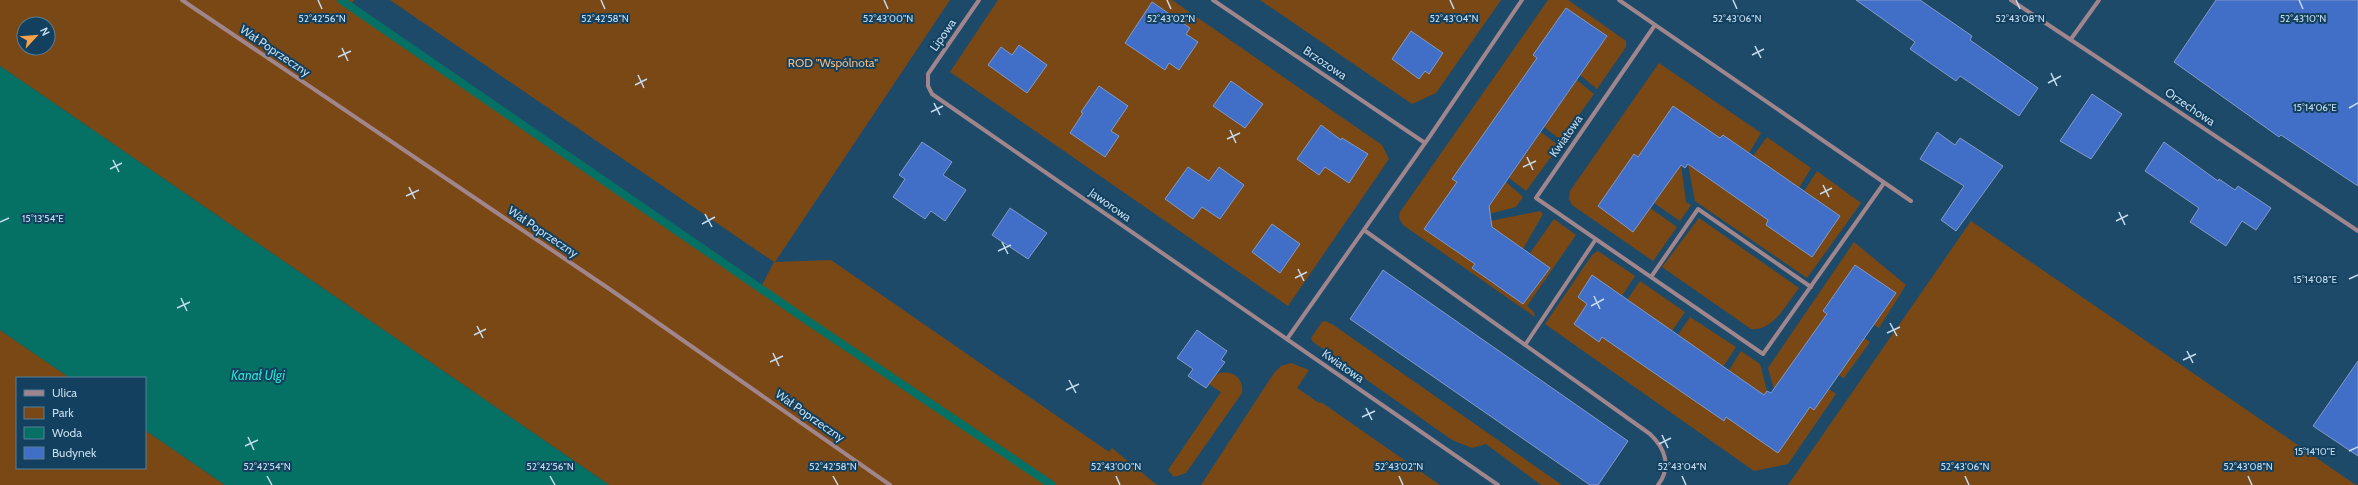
<svg xmlns="http://www.w3.org/2000/svg" width="2358" height="485" font-family="Cabin,sans-serif">
	<style>
		.green { fill: #7a4814; fill-rule: evenodd }
		.water { fill: #057165 }
		.lines { fill: none; stroke-linecap: round; stroke-linejoin: round }
		.stream { stroke: #057165; stroke-width: 8 }
		.building { fill: #416fc7; stroke: #829ac7 }
		.minor { stroke: #a0868c; stroke-width: 4 }
		.ticks { fill: none; stroke: #c4dbee; stroke-width: 1.5 }
		.labels { text-anchor: middle; stroke-width: 4; stroke-linejoin: round; paint-order: stroke }
		.street-label { font-size: 12px; fill: #c4dbee; stroke: #12405e }
		.park-label { font-size: 12px; fill: #f7b67c; stroke: #12405e }
		.water-label { font-size: 13px; font-style: italic; fill: #2ae2cc; stroke: #12405e }
		.ticks-label { font-size: 10px; text-anchor: middle; fill: #c4dbee; stroke: #12405e; stroke-width: 4; stroke-linejoin: round; paint-order: stroke }
	</style>
	<rect width="100%" height="100%" fill="#1e4a69"/>
	<!-- green -->
	<path class="green" d="M 0,0 L 354,0 L 350,6 L 761,287 L 774,262 L 390,0 L 950,0 L 775,262 L 831,260 L 1109,452 L 1112,448 L 1157,485 L 609,485 L 0,66 ZM 24,24 L 48,24 L 48,48 L 24,48 Z
		M 998,0 L 1172,0 L 1382,145 L 1389,159 L 1288,306 L 950,72 Z
		M 1260,0 L 1501,0 L 1436,93 L 1412,104 Z
		M 1548,0 L 1568,0 L 1626,41 L 1626,47 L 1597,89 L 1580,75 L 1607,36 L 1566,8 L 1533,55 L 1537,58 L 1453,179 L 1457,182 L 1424,229 L 1475,264 L 1472,268 L 1523,304 L 1550,268 L 1530,253 L 1554,219 L 1576,235 L 1527,306 L 1534,312 L 1535,317 L 1403,225 L 1399,218 L 1400,212 Z
		M 1659,63 L 1761,133 L 1749,153 L 1723,135 L 1720,138 L 1638,157 L 1634,155 L 1598,206 L 1633,232 L 1650,208 L 1677,227 L 1653,261 L 1572,205 L 1569,199 L 1570,191 Z
		M 1577,80 L 1594,94 L 1561,140 L 1544,127 Z
		M 1541,132 L 1559,146 L 1526,191 L 1509,178 Z
		M 1767,137 L 1811,168 L 1799,188 L 1753,156 Z
		M 1688,164 L 1768,220 L 1766,225 L 1812,257 L 1840,216 L 1804,191 L 1817,171 L 1861,203 L 1807,278 L 1695,201 Z
		M 1681,165 L 1686,202 L 1691,205 L 1680,221 L 1654,203 Z
		M 1506,182 L 1523,197 L 1516,207 L 1489,214 L 1486,211 Z
		M 1540,211 L 1543,214 L 1523,249 L 1488,224 L 1490,221 Z
		M 1699,218 L 1799,288 C 1787,303 1773,332 1751,329 L 1662,267 Z
		M 1971,221 L 2356,485 L 1788,485 Z
		M 1854,242 L 1906,285 L 1879,328 L 1873,324 L 1895,293 L 1855,265 L 1823,311 L 1827,314 L 1774,389 L 1768,368 Z
		M 1598,251 L 1635,276 L 1622,296 L 1592,276 L 1578,296 L 1587,304 L 1574,324 L 1599,342 L 1602,337 L 1724,420 L 1726,417 L 1810,407 L 1814,410 L 1829,389 L 1836,394 L 1788,464 L 1754,471 L 1545,324 L 1592,255 Z
		M 1640,281 L 1685,312 L 1672,331 L 1627,300 Z
		M 1690,317 L 1736,347 L 1723,367 L 1678,335 Z
		M 1325,321 L 1332,324 L 1562,485 L 1541,485 L 1486,444 L 1472,448 L 1452,440 L 1313,342 L 1311,338 L 1322,322 Z
		M 0,330 L 70,378 L 17,378 L 17,468 L 145,468 L 145,430 L 225,485 L 0,485 Z
		M 1864,338 L 1870,342 L 1844,378 L 1838,375 Z
		M 1741,351 L 1760,364 L 1767,391 L 1764,395 L 1729,370 Z
		M 1291,363 L 1309,370 L 1297,388 L 1319,403 L 1321,402 L 1440,485 L 1201,485 L 1274,373 L 1281,366 Z
		M 1219,373 C 1233,370 1244,378 1242,393 L 1186,473 L 1174,477 L 1168,470 L 1221,392 L 1207,383 Z"/>
	<!-- water -->
	<path class="water" d="M 0,66 L 609,485 L 225,485 L 145,430 L 145,378 L 70,378 L 0,330 Z"/>
	<g class="lines">
		<!-- stream -->
		<path class="stream" d="M 341,0 L 805,319 L 1052,485"/>
	</g>
	<!-- building -->
	<path class="building" d="M 1856,0 L 1920,0 L 1972,36 L 1970,40 L 2038,88 L 2019,116 L 1960,76 L 1956,81 L 1910,49 L 1915,42 Z
		M 2216,0 L 2358,0 L 2358,186 L 2281,135 L 2279,137 L 2174,62 Z
		M 1152,2 L 1190,28 L 1186,34 L 1198,42 L 1179,70 L 1169,63 L 1165,70 L 1125,43 Z
		M 1566,8 L 1607,36 L 1489,206 L 1492,227 L 1550,268 L 1523,304 L 1472,268 L 1475,264 L 1424,229 L 1457,182 L 1452,179 L 1537,58 L 1533,55 Z
		M 1411,31 L 1443,53 L 1429,74 L 1425,71 L 1419,79 L 1392,59 Z
		M 1019,45 L 1047,65 L 1027,93 L 988,65 L 1001,47 L 1012,55 Z
		M 1231,81 L 1263,104 L 1245,128 L 1213,106 Z
		M 1099,86 L 1128,106 L 1111,131 L 1119,136 L 1105,157 L 1070,133 L 1083,113 L 1081,112 Z
		M 2092,94 L 2122,114 L 2091,159 L 2060,141 Z
		M 1673,106 L 1720,138 L 1723,135 L 1840,216 L 1812,257 L 1766,225 L 1768,220 L 1688,164 L 1685,168 L 1681,165 L 1633,232 L 1598,206 L 1634,154 L 1638,157 Z
		M 1321,125 L 1341,140 L 1342,138 L 1368,154 L 1349,183 L 1325,167 L 1319,175 L 1297,159 Z
		M 1937,132 L 1955,145 L 1960,138 L 2003,166 L 1956,231 L 1941,220 L 1964,186 L 1920,159 Z
		M 922,142 L 952,162 L 943,175 L 966,190 L 945,221 L 931,211 L 925,219 L 893,197 L 905,179 L 899,175 Z
		M 2164,142 L 2218,181 L 2219,179 L 2235,190 L 2238,186 L 2271,208 L 2256,230 L 2242,221 L 2226,246 L 2190,222 L 2199,208 L 2145,171 Z
		M 1188,167 L 1209,181 L 1219,167 L 1244,185 L 1220,219 L 1202,207 L 1193,219 L 1165,199 Z
		M 1010,208 L 1047,233 L 1028,259 L 992,235 Z
		M 1272,224 L 1300,244 L 1280,273 L 1252,252 Z
		M 1855,265 L 1896,293 L 1814,410 L 1810,407 L 1778,453 L 1726,417 L 1724,421 L 1602,337 L 1599,342 L 1574,324 L 1587,304 L 1578,297 L 1592,275 L 1764,395 L 1767,391 L 1771,393 L 1827,314 L 1823,311 Z
		M 1383,270 L 1628,441 L 1598,485 L 1590,485 L 1350,319 Z
		M 1197,330 L 1227,351 L 1221,360 L 1225,362 L 1206,388 L 1188,376 L 1193,369 L 1177,358 Z
		M 2358,361 L 2358,456 L 2313,426 Z"/>
	<g class="lines">
		<!-- minor -->
		<path class="minor" d="M 182,0 L 608,288 L 890,485
			M 979,0 L 928,74 L 928,86 L 932,94 L 1498,485
			M 1213,0 L 1425,143
			M 1619,0 L 1911,201
			M 2011,0 L 2358,231
			M 1655,25 L 1536,198 L 1763,354 L 1884,183
			M 2071,39 L 2099,0
			M 1364,230 L 1650,434 C 1665,448 1672,467 1658,485
			M 1651,277 L 1698,209 L 1811,287
			M 1287,339 L 1430,136 L 1522,0
			M 1525,345 L 1596,239"/>
	</g>
	<!-- ticks -->
	<path class="ticks" d="M 318,0 L 322,9M 601,0 L 605,9M 884,0 L 888,9M 1167,0 L 1171,9M 1450,0 L 1454,9M 1733,0 L 1737,9M 2016,0 L 2020,9M 2299,0 L 2303,9M 1755,46 L 1761,58M 342,48 L 348,61M 1752,55 L 1764,49M 338,57 L 351,51M 2051,73 L 2057,86M 638,75 L 644,88M 2048,83 L 2061,76M 635,85 L 647,79M 934,103 L 940,115M 2349,108 L 2358,103M 931,112 L 943,106M 1230,130 L 1236,143M 1227,139 L 1240,133M 1527,157 L 1533,170M 113,160 L 119,172M 1523,167 L 1536,161M 110,169 L 122,163M 1823,185 L 1829,197M 409,187 L 415,199M 1820,194 L 1832,188M 406,196 L 419,190M 2119,212 L 2125,225M 705,214 L 712,227M 2116,221 L 2128,215M 0,222 L 9,218M 702,224 L 715,217M 1002,242 L 1008,254M 998,251 L 1011,245M 1298,269 L 1304,281M 1295,278 L 1307,272M 2349,279 L 2358,275M 1594,296 L 1600,309M 181,298 L 187,311M 1591,306 L 1604,299M 177,308 L 190,302M 1890,323 L 1897,336M 477,326 L 483,338M 1887,333 L 1900,327M 474,335 L 486,329M 2187,351 L 2193,363M 773,353 L 779,366M 2183,360 L 2196,354M 770,362 L 783,356M 1069,380 L 1076,393M 1066,390 L 1079,384M 1366,408 L 1372,420M 1362,417 L 1375,411M 1662,435 L 1668,448M 248,437 L 254,450M 1659,444 L 1671,438M 245,446 L 258,440M 2349,451 L 2358,447M 267,476 L 272,485M 550,476 L 555,485M 833,476 L 838,485M 1116,476 L 1120,485M 1399,476 L 1403,485M 1682,476 L 1686,485M 1965,476 L 1969,485M 2248,476 L 2252,485"/>
	<g class="labels">
		<!-- street labels -->
		<g class="street-label">
			<text transform="translate(943 35) rotate(-55)" y="4">Lipowa</text>
			<text transform="translate(275 51) rotate(34)" y="4">Wał Poprzeczny</text>
			<text transform="translate(1325 63) rotate(34)" y="4">Brzozowa</text>
			<text transform="translate(2190 107) rotate(34)" y="4">Orzechowa</text>
			<text transform="translate(1566 136) rotate(-55)" y="4">Kwiatowa</text>
			<text transform="translate(1110 205) rotate(35)" y="4">Jaworowa</text>
			<text transform="translate(543 232) rotate(34)" y="4">Wał Poprzeczny</text>
			<text transform="translate(1343 366) rotate(35)" y="4">Kwiatowa</text>
			<text transform="translate(810 416) rotate(35)" y="4">Wał Poprzeczny</text>
		</g>
		<!-- park labels -->
		<g class="park-label">
			<text x="833" y="67">ROD "Wspólnota"</text>
		</g>
		<!-- water labels -->
		<g class="water-label">
			<text x="258" y="380">Kanał Ulgi</text>
		</g>
	</g>
	<g class="ticks-label">
		<text x="2303" y="22">52°43'10"N</text>
		<text x="322" y="22">52°42'56"N</text>
		<text x="605" y="22">52°42'58"N</text>
		<text x="888" y="22">52°43'00"N</text>
		<text x="1171" y="22">52°43'02"N</text>
		<text x="1454" y="22">52°43'04"N</text>
		<text x="1737" y="22">52°43'06"N</text>
		<text x="2020" y="22">52°43'08"N</text>
		<text x="2315" y="111">15°14'06"E</text>
		<text x="43" y="222">15°13'54"E</text>
		<text x="2315" y="283">15°14'08"E</text>
		<text x="2315" y="455">15°14'10"E</text>
		<text x="267" y="470">52°42'54"N</text>
		<text x="550" y="470">52°42'56"N</text>
		<text x="833" y="470">52°42'58"N</text>
		<text x="1116" y="470">52°43'00"N</text>
		<text x="1399" y="470">52°43'02"N</text>
		<text x="1682" y="470">52°43'04"N</text>
		<text x="1965" y="470">52°43'06"N</text>
		<text x="2248" y="470">52°43'08"N</text>
	</g>
	<!-- legend -->
	<rect x="16" y="377" width="130" height="92" fill="#12405e" stroke="#597e98"/>
	<rect x="24" y="390" width="20" height="6" fill="#a0868c" stroke="#597e98"/>
	<text x="52" y="397" font-size="12" fill="#c4dbee">Ulica</text>
	<rect x="24" y="407" width="20" height="12" fill="#7a4814" stroke="#597e98"/>
	<text x="52" y="417" font-size="12" fill="#c4dbee">Park</text>
	<rect x="24" y="427" width="20" height="12" fill="#057165" stroke="#597e98"/>
	<text x="52" y="437" font-size="12" fill="#c4dbee">Woda</text>
	<rect x="24" y="447" width="20" height="12" fill="#416fc7" stroke="#597e98"/>
	<text x="52" y="457" font-size="12" fill="#c4dbee">Budynek</text>
	<!-- north arrow -->
	<g transform="translate(36 36) rotate(64)"><circle r="19" fill="#12405e" stroke="#597e98"/>
	<path d="M0-3L7 15L0 10L-7 15Z" fill="#f8a04b"/>
	<text y="-6" font-size="11" font-weight="bold" text-anchor="middle" fill="#c4dbee">N</text>
	</g>
</svg>
